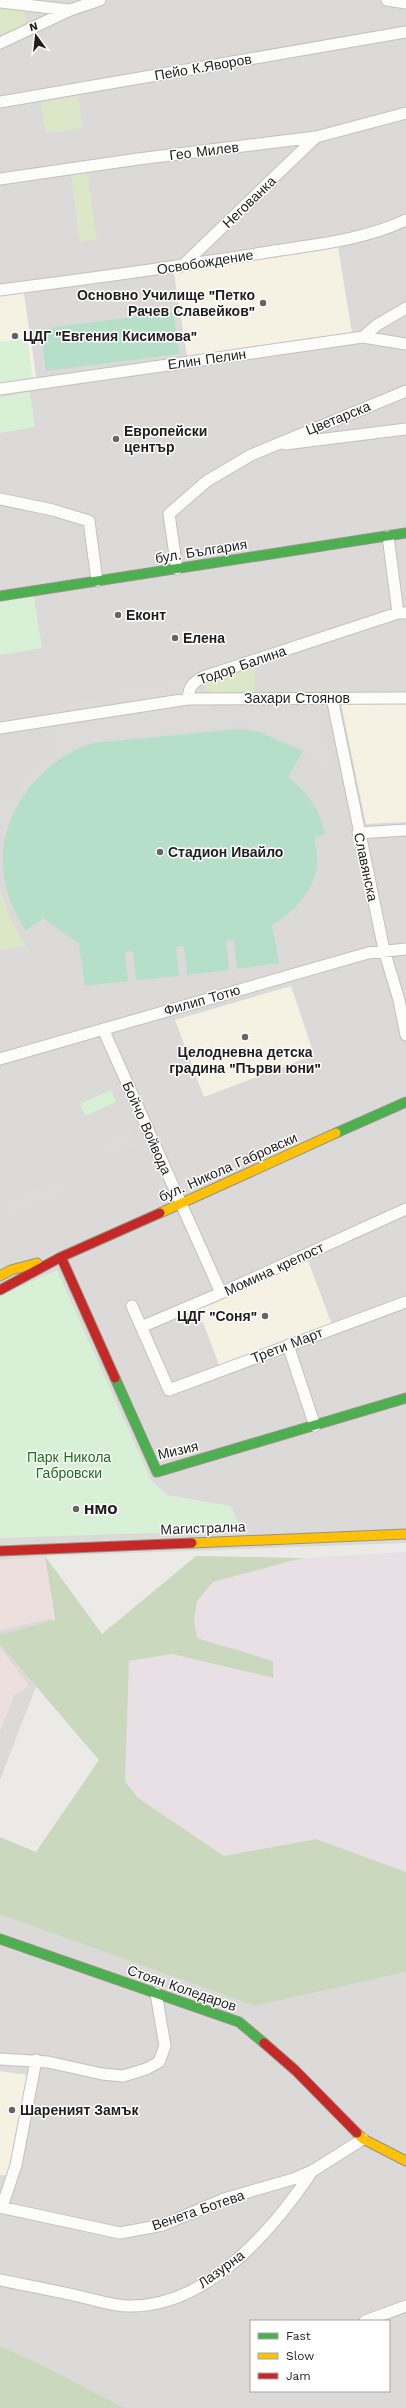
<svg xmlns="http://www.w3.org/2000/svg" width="406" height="2408" font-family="'Work Sans',sans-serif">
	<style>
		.residential { fill: #dbdad8; fill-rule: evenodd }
		.commercial { fill: #eddfde }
		.industrial { fill: #e9e0e6 }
		.education { fill: #f5f2e3 }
		.grass { fill: #dce7c8 }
		.forest { fill: #cad8be }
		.park { fill: #d8f0d5 }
		.pitch { fill: #b6dfc9 }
		.parking { fill: #dcdbda }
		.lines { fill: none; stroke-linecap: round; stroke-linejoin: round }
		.street-casing { stroke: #c2c1bf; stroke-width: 13 }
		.fast-casing { stroke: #959481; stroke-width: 11 }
		.slow-casing { stroke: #959481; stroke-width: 11 }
		.jam-casing { stroke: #959481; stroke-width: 11 }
		.street { stroke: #fcfcfb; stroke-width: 11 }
		.fast { stroke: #4caf50; stroke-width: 9 }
		.slow { stroke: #ffc107; stroke-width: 9 }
		.jam { stroke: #c62828; stroke-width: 9 }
		.poi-dot { fill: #666564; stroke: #fff; stroke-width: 1.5 }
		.labels { text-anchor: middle; stroke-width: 3; stroke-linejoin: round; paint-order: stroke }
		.street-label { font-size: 14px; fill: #1e1e1e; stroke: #fff }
		.poi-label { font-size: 14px; font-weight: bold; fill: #1e1e1e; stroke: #fff; text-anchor: start }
		.park-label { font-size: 14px; fill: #177216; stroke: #fff }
	</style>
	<rect width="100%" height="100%" fill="#eceae7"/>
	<!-- residential -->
	<path class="residential" d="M 0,0 L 406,0 L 406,1543 L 45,1556 L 53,1618 L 43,1668 L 0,1780 Z
		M 0,1913 L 255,2006 L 406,1972 L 406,2408 L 125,2408 L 34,2361 L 0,2346 ZM 251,2321 L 389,2321 L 389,2391 L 251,2391 Z"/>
	<!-- commercial -->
	<path class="commercial" d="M 45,1556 L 53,1618 L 0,1630 L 0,1560 Z
		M 0,1647 L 29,1686 L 14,1696 L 0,1732 Z"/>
	<!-- industrial -->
	<path class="industrial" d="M 406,1552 L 406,1872 L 316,1839 L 224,1856 L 138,1798 L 125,1781 L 129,1661 L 172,1654 L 276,1678 L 273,1661 L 197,1638 L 194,1620 L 197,1601 L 213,1582 L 302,1558 Z"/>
	<!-- education -->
	<path class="education" d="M 337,241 L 353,339 L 188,362 L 173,267 Z
		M 23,287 L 37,383 L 0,389 L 0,290 Z
		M 341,703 L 406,703 L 406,822 L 366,824 Z
		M 291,986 L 314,1055 L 204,1097 L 175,1020 Z
		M 306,1255 L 333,1328 L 221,1370 L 196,1304 Z
		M 0,2071 L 29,2075 L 10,2176 L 0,2175 Z"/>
	<!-- grass -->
	<path class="grass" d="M 0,2 L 24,5 L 27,30 L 0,43 Z
		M 78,96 L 82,128 L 45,133 L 41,102 Z
		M 87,172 L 97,239 L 80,242 L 71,175 Z
		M 255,667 L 254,692 L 215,693 L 205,690 L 206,683 Z
		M 0,887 L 8,914 L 26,946 L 0,949 Z"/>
	<!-- forest -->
	<path class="forest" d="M 45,1556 L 102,1634 L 196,1556 L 302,1558 L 213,1582 L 197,1601 L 194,1620 L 197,1638 L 273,1661 L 274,1678 L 172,1654 L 129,1661 L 125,1781 L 138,1798 L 224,1856 L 316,1839 L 406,1872 L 406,1972 L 255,2006 L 0,1914 L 0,1837 L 36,1852 L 99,1760 L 0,1644 L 0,1635 L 55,1620 Z
		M 0,2346 L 34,2361 L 125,2408 L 0,2408 Z"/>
	<!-- park -->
	<path class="park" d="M 27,338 L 33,379 L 0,383 L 0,342 Z
		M 30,392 L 35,427 L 0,433 L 0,397 Z
		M 33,591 L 42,648 L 0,655 L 0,596 Z
		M 111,1090 L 116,1102 L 85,1116 L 80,1104 Z
		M 57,1270 L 151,1480 L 167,1495 L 231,1506 L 241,1530 L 0,1538 L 0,1296 Z"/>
	<!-- pitch -->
	<path class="pitch" d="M 173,312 L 179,354 L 46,371 L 40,329 Z
		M 240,729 L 259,732 L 303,751 L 288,777 C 308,792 319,809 325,834 L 315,837 C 315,846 318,856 317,865 C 315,889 293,914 272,925 L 279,963 L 237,969 L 234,940 L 226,941 L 229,970 L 187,975 L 184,946 L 176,947 L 179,976 L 136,980 L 133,951 L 125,952 L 128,981 L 85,986 L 79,944 L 43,918 L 26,931 C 13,911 4,890 3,865 C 0,811 43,758 94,743 Z"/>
	<!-- parking -->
	<path class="parking" d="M 192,678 L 216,712 L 307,708 L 316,713 L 320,719 L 333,766 L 328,771 L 306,749 L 257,727 L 240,726 L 93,742 L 74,747 L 53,760 L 34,779 L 17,801 L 4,837 L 1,836 L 0,797 L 18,792 L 52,754 L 47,707 L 115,698 L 123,686 Z
		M 130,1130 L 136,1144 L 104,1159 L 97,1144 Z
		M 63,1178 L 69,1193 L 8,1218 L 5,1212 L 0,1214 L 0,1204 Z
		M 0,2060 L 31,2063 L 29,2075 L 0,2071 Z"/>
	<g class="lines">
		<defs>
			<path id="street" d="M 387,0 L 406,3
				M 0,2 L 69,10
				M 0,43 L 70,10 L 100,0
				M 0,102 L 406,32
				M 0,179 L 138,159 L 316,137 L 406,113
				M 182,266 L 316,137
				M 0,290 C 87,279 175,267 262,253 C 310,245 362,241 406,220
				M 363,337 L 406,344
				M 0,389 L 363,337 L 377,325 L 406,308
				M 285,444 L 406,429
				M 0,499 L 53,510 L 89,521 L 97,581
				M 388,536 L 398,613
				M 177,569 L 169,514 L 207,481 L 251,455 L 406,391
				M 332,698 L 384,950 L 399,1000 L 406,1035
				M 188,699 L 406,698
				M 0,728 L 188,699 C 189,687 192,683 203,677 L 398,613 L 406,613
				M 358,833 L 406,830
				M 103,1029 L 221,1293
				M 0,1059 L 368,953 L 406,949
				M 132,1306 L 169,1390 L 406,1302
				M 141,1327 L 221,1293 L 406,1209
				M 288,1345 L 315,1426
				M 0,2059 L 48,2062 L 102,2074 L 123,2076 L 146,2069 L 159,2062 L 165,2046 L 156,1993
				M 0,2207 L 120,2233 L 163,2225 L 224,2199 L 293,2179 L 314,2170 L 363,2139
				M 2,2207 L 16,2165 L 36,2060
				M 0,2280 C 29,2286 58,2291 86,2298 C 99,2301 114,2306 128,2306 C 207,2308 273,2230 313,2170
				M 365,2321 L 406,2306"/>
			<path id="fast" d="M 0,596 L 406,533
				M 336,1133 L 406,1102
				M 115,1378 L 157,1472 L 406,1398
				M 0,1939 L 239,2022 L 264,2043"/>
			<path id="slow" d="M 160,1213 L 336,1133
				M 0,1276 L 11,1270 L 37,1263
				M 192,1543 L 406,1534
				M 357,2133 L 363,2139 L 406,2161"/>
			<path id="jam" d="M 61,1257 L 115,1378
				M 0,1290 L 61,1257 L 160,1213
				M 0,1551 L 192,1543
				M 264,2043 L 295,2070 L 357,2133"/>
		</defs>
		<!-- street casing -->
		<use href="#street" class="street-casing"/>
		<!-- fast casing -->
		<use href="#fast" class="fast-casing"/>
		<!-- slow casing -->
		<use href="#slow" class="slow-casing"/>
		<!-- jam casing -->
		<use href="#jam" class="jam-casing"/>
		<!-- street -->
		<use href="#street" class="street"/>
		<!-- fast -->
		<use href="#fast" class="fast"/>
		<!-- slow -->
		<use href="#slow" class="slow"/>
		<!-- jam -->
		<use href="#jam" class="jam"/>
	</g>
	<!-- markers -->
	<g class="poi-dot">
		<circle cx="263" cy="303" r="4"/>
		<circle cx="15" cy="336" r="4"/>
		<circle cx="116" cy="439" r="4"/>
		<circle cx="118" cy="615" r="4"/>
		<circle cx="175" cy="638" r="4"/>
		<circle cx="160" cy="852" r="4"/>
		<circle cx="245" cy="1037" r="4"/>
		<circle cx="265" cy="1316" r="4"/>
		<circle cx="76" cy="1509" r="4"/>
		<circle cx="12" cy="2110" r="4"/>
	</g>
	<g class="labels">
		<!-- street labels -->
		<g class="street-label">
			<text transform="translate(203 67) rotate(-10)" y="5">Пейо К.Яворов</text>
			<text transform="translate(204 151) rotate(-7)" y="5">Гео Милев</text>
			<text transform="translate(249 202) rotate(-44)" y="5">Негованка</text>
			<text transform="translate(205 262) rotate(-9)" y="5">Освобождение</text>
			<text transform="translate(207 359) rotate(-8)" y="5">Елин Пелин</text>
			<text transform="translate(338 418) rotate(-22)" y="5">Цветарска</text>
			<text transform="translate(201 551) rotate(-9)" y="5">бул. България</text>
			<text transform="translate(242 665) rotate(-19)" y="5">Тодор Балина</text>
			<text x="297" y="703">Захари Стоянов</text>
			<text transform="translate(366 867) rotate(78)" y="5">Славянска</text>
			<text transform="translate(202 1000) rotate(-16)" y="5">Филип Тотю</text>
			<text transform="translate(147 1128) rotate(66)" y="5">Бойчо Войвода</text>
			<text transform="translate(228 1167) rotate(-24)" y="5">бул. Никола Габровски</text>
			<text transform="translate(274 1269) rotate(-25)" y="5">Момина крепост</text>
			<text transform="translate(287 1345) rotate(-21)" y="5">Трети Март</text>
			<text transform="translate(178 1450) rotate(-13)" y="5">Мизия</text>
			<text transform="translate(203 1528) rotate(-2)" y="5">Магистрална</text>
			<text transform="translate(182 1988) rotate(19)" y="5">Стоян Коледаров</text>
			<text transform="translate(198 2210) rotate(-19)" y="5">Венета Ботева</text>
			<text transform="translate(221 2269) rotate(-36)" y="5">Лазурна</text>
		</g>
		<!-- poi labels -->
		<g class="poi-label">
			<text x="255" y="300" text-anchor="end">Основно Училище "Петко<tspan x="255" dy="16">Рачев Славейков"</tspan></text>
			<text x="23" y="341">ЦДГ "Евгения Кисимова"</text>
			<text x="124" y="436">Европейски<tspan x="124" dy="16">център</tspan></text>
			<text x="126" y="620">Еконт</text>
			<text x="183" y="643">Елена</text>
			<text x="168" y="857">Стадион Ивайло</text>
			<text x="245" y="1057" text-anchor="middle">Целодневна детска<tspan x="245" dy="16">градина "Първи юни"</tspan></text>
			<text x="257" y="1321" text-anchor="end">ЦДГ "Соня"</text>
			<text x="84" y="1514">HMO</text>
			<text x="20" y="2115">Шареният Замък</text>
		</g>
		<!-- park labels -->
		<g class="park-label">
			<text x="69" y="1462">Парк Никола<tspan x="69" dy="16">Габровски</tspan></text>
		</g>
	</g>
	<!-- legend -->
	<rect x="250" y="2320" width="140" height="72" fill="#ffffff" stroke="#a5a5a5"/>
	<rect x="258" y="2333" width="20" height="6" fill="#4caf50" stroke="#a5a5a5"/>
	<text x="286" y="2340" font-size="12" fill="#1e1e1e">Fast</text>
	<rect x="258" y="2353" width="20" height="6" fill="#ffc107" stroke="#a5a5a5"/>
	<text x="286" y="2360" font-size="12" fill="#1e1e1e">Slow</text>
	<rect x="258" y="2373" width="20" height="6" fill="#c62828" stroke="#a5a5a5"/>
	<text x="286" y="2380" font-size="12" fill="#1e1e1e">Jam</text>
	<!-- north arrow -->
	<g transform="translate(36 36) rotate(345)" stroke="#ffffff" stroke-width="3" paint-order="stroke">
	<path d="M0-3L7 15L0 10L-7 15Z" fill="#1e1e1e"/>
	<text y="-6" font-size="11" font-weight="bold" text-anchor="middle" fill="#1e1e1e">N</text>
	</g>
</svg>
